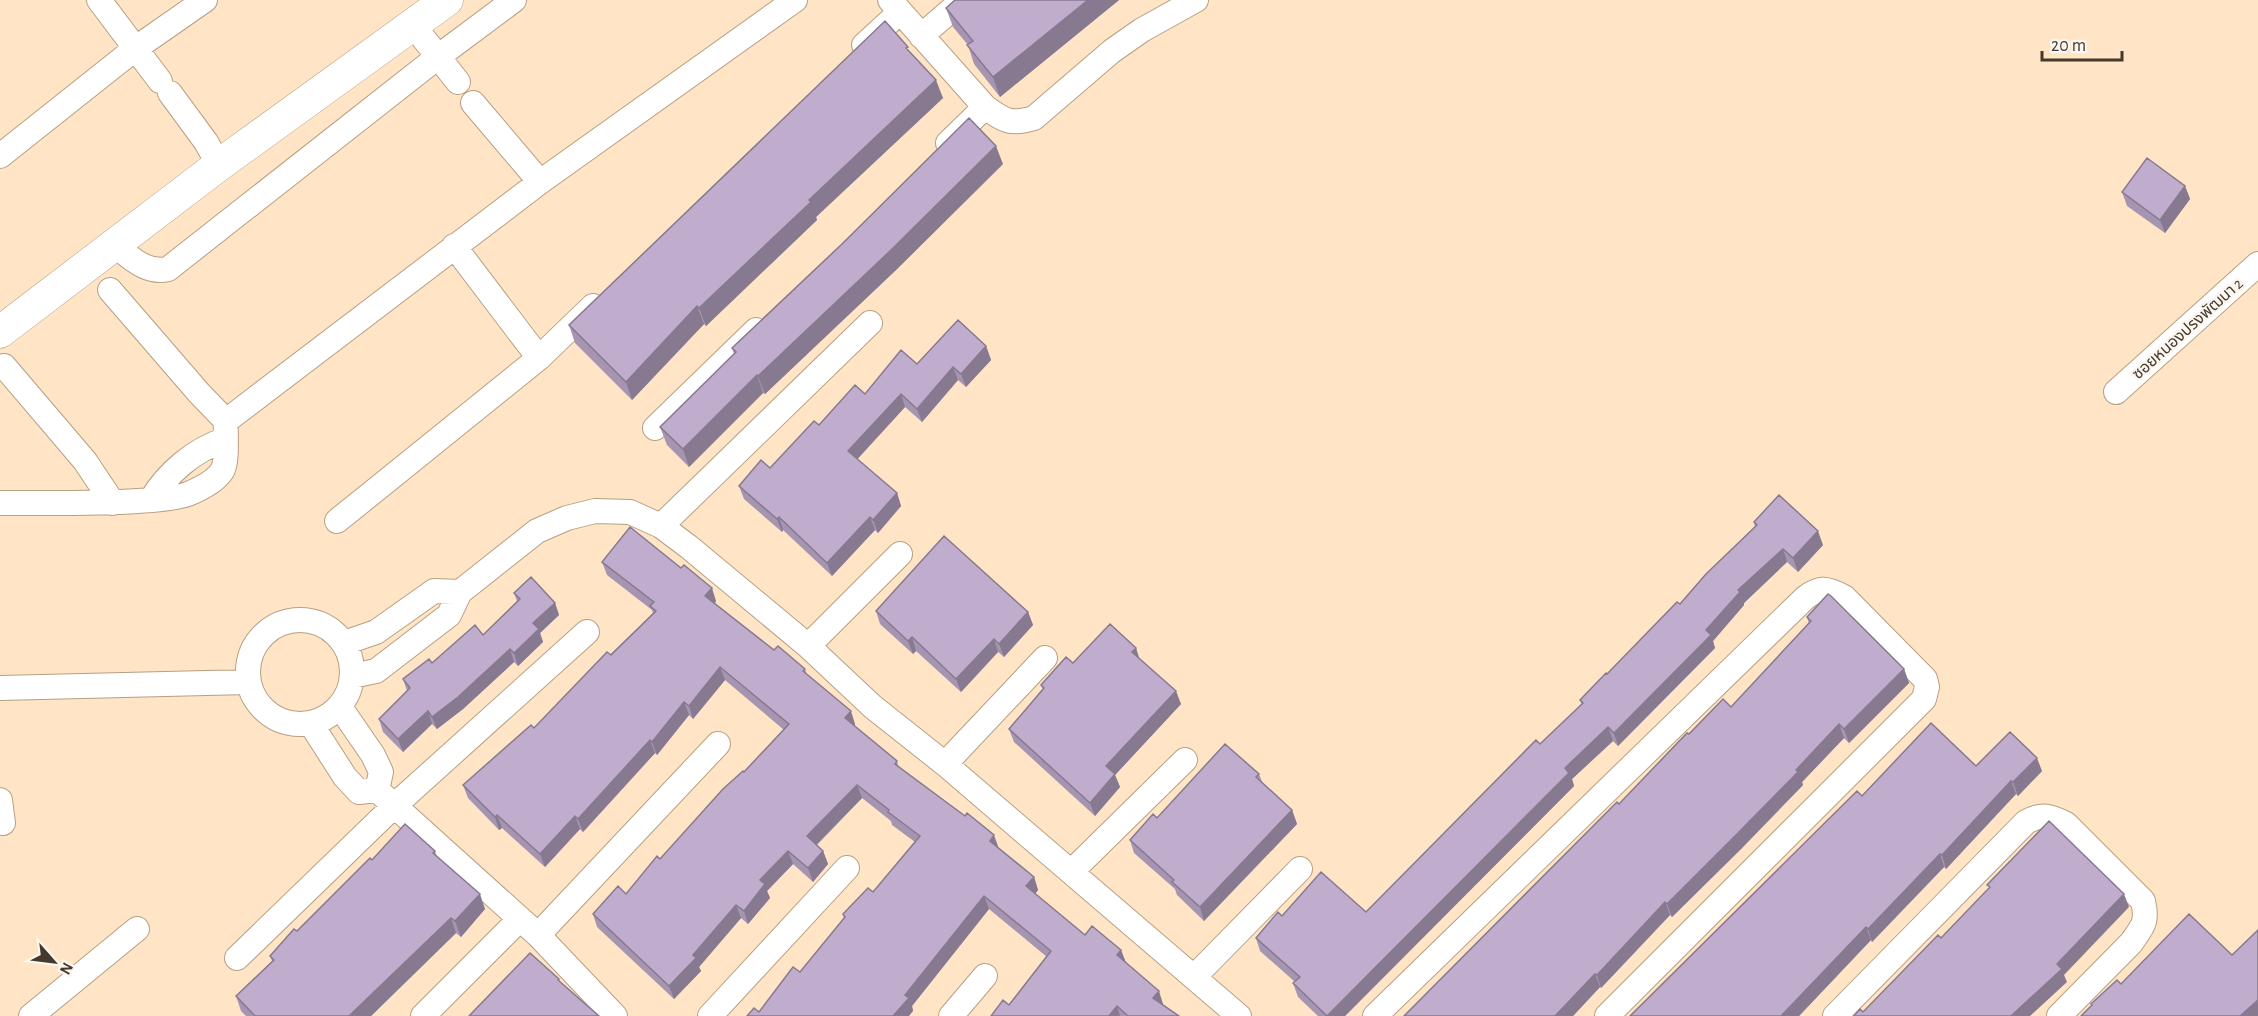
<svg xmlns="http://www.w3.org/2000/svg" width="2258" height="1016" font-family="'Alegreya Sans','Noto Sans Thai',sans-serif">
	<style>
		.lines { fill: none; stroke-linecap: round; stroke-linejoin: round }
		.minor-casing { stroke: #b79f82; stroke-width: 26 }
		.tertiary-casing { stroke: #b79f82; stroke-width: 33 }
		.minor { stroke: #fff; stroke-width: 24 }
		.tertiary { stroke: #fff; stroke-width: 32 }
		.wall { fill: #a595b1 }
		.shaded-wall { fill: #867990 }
		.building { fill: #c0adce; stroke: #867990; stroke-width: 1.5 }
		.labels { text-anchor: middle; stroke-width: 5; stroke-linejoin: round; paint-order: stroke }
		.street-label { font-size: 16px; fill: #44392d; stroke: #fbf6f0 }
	</style>
	<rect width="100%" height="100%" fill="#ffe5c6"/>
	<g class="lines">
		<defs>
			<path id="minor" d="M 99,0 L 160,81
				M 890,0 L 985,107 C 1004,121 1011,125 1034,118 L 1112,51 L 1142,30 L 1196,0
				M 413,25 L 458,82
				M 921,36 L 963,0
				M 864,45 L 900,12
				M 170,93 L 206,142 L 219,165
				M 473,103 L 540,182
				M 948,143 L 985,107
				M 0,156 L 136,48 L 205,0
				M 113,244 C 130,257 146,274 168,269 L 439,56 L 514,0
				M 454,246 L 539,358
				M 110,290 L 199,393 L 226,421 L 540,182 L 795,0
				M 4,366 L 85,461 L 113,503
				M 2116,392 L 2258,264
				M 655,428 L 756,330
				M 151,500 C 167,473 194,450 224,440
				M 0,503 C 46,503 92,504 138,501 C 154,500 174,499 188,494 C 200,489 215,482 222,471 C 228,462 225,433 226,421
				M 337,521 L 539,358 L 593,306
				M 661,526 L 870,323
				M248 672a52 52 0 1 1 104 0a52 52 0 1 1-104 0Z
				M 344,643 L 376,632 L 434,591 L 460,592
				M 808,646 L 900,554
				M 352,676 L 376,671 L 449,615 L 460,592 L 537,531 L 567,518 L 595,511 L 630,512 L 661,526 L 689,547 L 808,646 L 873,707 L 945,764 L 1239,1016
				M 0,688 L 248,682
				M 340,707 L 373,755 L 381,772 L 377,790
				M 311,724 L 345,777 L 359,792 L 377,790 L 538,935 L 615,1016
				M 945,764 L 1045,658
				M 0,800 L 3,823
				M 1071,872 L 1185,760
				M 538,935 L 718,744
				M 237,958 L 394,806 L 587,632
				M 1195,976 L 1300,869
				M 31,1016 L 137,929
				M 423,1016 L 520,919
				M 710,1016 L 847,868
				M 951,1016 L 985,976
				M 1375,1016 L 1805,598 C 1821,586 1827,588 1844,597 L 1925,679 L 1927,687 L 1924,699 L 1607,1016
				M 1835,1016 L 2026,822 C 2042,813 2051,816 2066,824 L 2143,901 C 2148,922 2143,926 2131,943 L 2059,1016"/>
			<path id="tertiary" d="M 0,332 L 219,165 L 447,0"/>
		</defs>
		<!-- minor casing -->
		<use href="#minor" class="minor-casing"/>
		<!-- tertiary casing -->
		<use href="#tertiary" class="tertiary-casing"/>
		<!-- minor -->
		<use href="#minor" class="minor"/>
		<!-- tertiary -->
		<use href="#tertiary" class="tertiary"/>
	</g>
	<!-- wall -->
	<path class="wall" d="M 955,0 L 1119,0 L 1000,97 L 974,64 L 968,45 L 953,27 L 946,8 Z
		M 911,53 L 943,98 L 816,217 L 817,220 L 706,326 L 704,324 L 632,400 L 575,343 L 569,325 Z
		M 1003,164 L 896,270 L 765,394 L 763,393 L 689,467 L 667,445 L 660,427 L 734,354 L 732,348 Z
		M 2185,186 L 2190,199 L 2165,233 L 2127,206 L 2122,192 Z
		M 986,346 L 991,360 L 966,387 L 958,380 L 922,422 L 905,407 L 857,459 L 897,493 L 901,506 L 878,533 L 875,530 L 832,576 L 783,530 L 782,532 L 744,499 L 739,486 L 770,468 L 819,425 L 865,394 L 917,364 Z
		M 1754,522 L 1823,545 L 1798,572 L 1787,562 L 1744,603 L 1744,605 L 1713,641 L 1715,648 L 1618,746 L 1613,741 L 1572,779 L 1574,786 L 1345,1016 L 1318,1016 L 1298,997 L 1293,983 L 1295,982 L 1260,951 L 1256,938 L 1282,916 L 1366,912 L 1582,705 L 1580,700 L 1680,604 L 1755,527 Z
		M 602,562 L 716,601 L 715,603 L 774,650 L 805,669 L 807,675 L 855,724 L 854,726 L 897,761 L 899,768 L 1034,877 L 1038,890 L 1035,894 L 1085,935 L 1121,950 L 1126,963 L 1163,1004 L 1163,1005 L 1179,1016 L 991,1016 L 1009,1005 L 1047,957 L 989,909 L 912,1006 L 913,1011 L 759,1012 L 800,972 L 844,918 L 843,914 L 873,892 L 915,842 L 892,825 L 891,821 L 862,798 L 817,845 L 823,851 L 828,864 L 813,882 L 793,864 L 767,891 L 770,898 L 748,924 L 741,918 L 699,967 L 701,971 L 674,999 L 597,927 L 593,914 L 626,894 L 784,730 L 725,680 L 693,719 L 689,715 L 657,755 L 655,753 L 583,832 L 580,829 L 545,867 L 502,828 L 499,830 L 468,798 L 463,785 L 534,728 L 653,613 L 652,610 L 607,575 Z
		M 514,593 L 555,603 L 559,615 L 540,633 L 543,642 L 518,666 L 514,662 L 463,709 L 437,729 L 432,724 L 403,752 L 383,732 L 379,719 L 407,691 L 403,679 L 432,663 L 483,635 L 517,601 Z
		M 876,611 L 1028,612 L 1033,625 L 1004,657 L 998,652 L 961,692 L 916,651 L 913,654 L 880,624 Z
		M 1807,617 L 1904,669 L 1909,683 L 1849,743 L 1844,738 L 1802,782 L 1803,785 L 1742,848 L 1672,917 L 1670,915 L 1601,988 L 1600,987 L 1573,1016 L 1619,804 L 1689,734 L 1731,707 L 1809,624 Z
		M 1136,648 L 1139,658 L 1181,704 L 1115,775 L 1120,787 L 1095,816 L 1014,742 L 1009,729 L 1043,690 L 1041,685 L 1073,663 Z
		M 1976,766 L 2042,771 L 2018,796 L 2016,794 L 1946,869 L 1944,867 L 1872,942 L 1871,940 L 1799,1016 L 1862,796 Z
		M 1259,774 L 1262,782 L 1292,810 L 1297,824 L 1204,921 L 1177,895 L 1175,889 L 1134,853 L 1130,840 L 1157,818 Z
		M 435,851 L 437,857 L 485,909 L 461,937 L 456,933 L 371,1016 L 246,1016 L 241,1011 L 236,996 L 272,961 L 270,956 L 297,931 Z"/>
	<!-- shaded-wall -->
	<path class="shaded-wall" d="M 1088,0 L 1119,0 L 1000,97 L 993,77 Z
		M 936,80 L 943,98 L 816,217 L 817,220 L 706,326 L 699,308 L 809,200 Z
		M 996,146 L 1003,164 L 896,270 L 765,394 L 758,376 Z
		M 2185,186 L 2190,199 L 2165,233 L 2160,220 Z
		M 697,306 L 704,324 L 632,400 L 626,382 Z
		M 986,346 L 991,360 L 966,387 L 961,374 Z
		M 953,367 L 958,380 L 922,422 L 917,409 Z
		M 757,375 L 763,393 L 689,467 L 683,449 Z
		M 901,394 L 905,407 L 853,464 L 848,451 Z
		M 897,493 L 901,506 L 878,533 L 873,520 Z
		M 779,517 L 783,530 L 782,532 L 777,519 Z
		M 870,517 L 875,530 L 832,576 L 827,563 Z
		M 1818,531 L 1823,545 L 1798,572 L 1793,558 Z
		M 1783,549 L 1787,562 L 1744,603 L 1744,605 L 1713,641 L 1715,648 L 1618,746 L 1614,733 L 1706,630 L 1738,590 Z
		M 712,588 L 716,601 L 710,609 L 705,596 Z
		M 555,603 L 559,615 L 540,633 L 543,642 L 518,666 L 514,653 L 533,623 Z
		M 1028,612 L 1033,625 L 1004,657 L 999,644 Z
		M 912,637 L 916,651 L 913,654 L 908,641 Z
		M 994,639 L 998,652 L 961,692 L 956,679 Z
		M 1136,648 L 1140,661 L 1132,652 Z
		M 510,649 L 514,662 L 463,709 L 437,729 L 432,717 Z
		M 720,667 L 725,680 L 693,719 L 689,706 Z
		M 1904,669 L 1909,683 L 1849,743 L 1844,729 Z
		M 1176,691 L 1181,704 L 1115,775 L 1120,787 L 1095,816 L 1090,803 L 1106,766 Z
		M 684,702 L 689,715 L 657,755 L 652,742 Z
		M 428,711 L 432,724 L 403,752 L 398,739 Z
		M 851,711 L 855,724 L 849,732 L 845,718 Z
		M 1839,724 L 1844,738 L 1802,782 L 1803,785 L 1742,848 L 1672,917 L 1667,904 Z
		M 1608,727 L 1613,741 L 1572,779 L 1574,786 L 1345,1016 L 1327,1016 L 1565,768 Z
		M 650,740 L 655,753 L 583,832 L 578,819 Z
		M 2037,758 L 2042,771 L 2018,796 L 2013,782 Z
		M 2011,781 L 2016,794 L 1946,869 L 1942,855 Z
		M 857,785 L 862,798 L 812,849 L 807,836 Z
		M 1292,810 L 1297,824 L 1204,921 L 1200,907 Z
		M 497,815 L 502,828 L 499,830 L 495,817 Z
		M 575,816 L 580,829 L 545,867 L 540,854 Z
		M 994,835 L 999,849 L 990,841 Z
		M 788,851 L 793,864 L 767,891 L 770,898 L 748,924 L 744,911 L 760,880 Z
		M 823,851 L 828,864 L 813,882 L 808,868 Z
		M 1940,854 L 1944,867 L 1872,942 L 1868,929 Z
		M 1034,877 L 1038,890 L 1031,899 L 1026,886 Z
		M 480,894 L 485,909 L 461,937 L 455,921 Z
		M 2124,894 L 2129,907 L 2064,975 L 2067,982 L 2030,1016 L 2011,1016 L 2057,964 Z
		M 984,896 L 989,909 L 912,1006 L 913,1011 L 909,1016 L 893,1016 L 905,995 Z
		M 1665,902 L 1670,915 L 1601,988 L 1597,975 Z
		M 736,905 L 741,918 L 699,967 L 701,971 L 674,999 L 669,986 L 693,955 Z
		M 451,918 L 456,933 L 371,1016 L 349,1016 Z
		M 1866,927 L 1871,940 L 1799,1016 L 1781,1016 Z
		M 1121,950 L 1126,963 L 1117,955 Z
		M 1595,974 L 1600,987 L 1573,1016 L 1555,1016 Z
		M 1159,991 L 1163,1004 L 1158,1011 L 1153,998 Z
		M 2258,1000 L 2258,1016 L 2240,1016 Z
		M 1117,1006 L 1120,1016 L 1109,1016 Z"/>
	<!-- building -->
	<path class="building" d="M 955,0 L 1088,0 L 993,77 L 967,45 L 973,41 L 946,8 Z
		M 885,21 L 908,47 L 906,48 L 936,80 L 809,200 L 811,202 L 699,308 L 697,306 L 626,382 L 569,325 Z
		M 969,118 L 996,146 L 889,252 L 758,376 L 757,375 L 683,449 L 660,427 L 736,352 L 732,348 L 842,244 Z
		M 2147,158 L 2185,186 L 2160,220 L 2122,192 Z
		M 958,320 L 986,346 L 961,374 L 953,367 L 917,409 L 901,394 L 848,451 L 897,493 L 873,520 L 870,517 L 827,563 L 779,517 L 777,519 L 739,486 L 761,460 L 770,468 L 814,421 L 819,425 L 855,385 L 865,394 L 901,350 L 917,364 Z
		M 1779,495 L 1818,531 L 1793,558 L 1783,549 L 1738,590 L 1740,592 L 1706,630 L 1711,635 L 1614,733 L 1608,727 L 1565,768 L 1569,773 L 1327,1016 L 1293,983 L 1300,977 L 1256,938 L 1278,912 L 1282,916 L 1321,872 L 1366,912 L 1536,740 L 1540,744 L 1583,703 L 1580,700 L 1606,673 L 1607,674 L 1677,602 L 1680,604 L 1706,574 L 1757,525 L 1754,522 Z
		M 630,527 L 681,568 L 684,565 L 712,588 L 705,596 L 774,650 L 778,646 L 805,669 L 803,671 L 851,711 L 845,718 L 897,761 L 895,764 L 965,816 L 967,813 L 994,835 L 990,841 L 1034,877 L 1026,886 L 1085,935 L 1092,926 L 1121,950 L 1117,955 L 1159,991 L 1153,998 L 1179,1016 L 1128,1016 L 1117,1006 L 1109,1016 L 991,1016 L 1003,1000 L 1009,1005 L 1051,951 L 984,896 L 905,995 L 909,998 L 893,1016 L 747,1016 L 754,1008 L 759,1012 L 793,967 L 800,972 L 845,917 L 843,914 L 868,888 L 873,892 L 920,836 L 888,812 L 889,810 L 857,785 L 807,836 L 823,851 L 808,868 L 788,851 L 760,880 L 765,884 L 744,911 L 736,905 L 693,955 L 696,958 L 669,986 L 593,914 L 618,886 L 626,894 L 657,856 L 660,859 L 723,789 L 743,771 L 744,772 L 789,724 L 720,667 L 689,706 L 684,702 L 652,742 L 650,740 L 578,819 L 575,816 L 540,854 L 497,815 L 495,817 L 463,785 L 531,725 L 534,728 L 607,652 L 611,655 L 656,611 L 650,606 L 654,602 L 602,562 Z
		M 944,536 L 1028,612 L 999,644 L 994,639 L 956,679 L 912,637 L 908,641 L 876,611 Z
		M 531,577 L 555,603 L 533,623 L 539,629 L 514,653 L 510,649 L 458,697 L 432,717 L 428,711 L 398,739 L 379,719 L 410,688 L 403,679 L 429,659 L 432,663 L 475,625 L 483,635 L 520,599 L 514,593 Z
		M 1828,594 L 1831,596 L 1904,669 L 1844,729 L 1839,724 L 1796,770 L 1798,772 L 1737,834 L 1667,904 L 1665,902 L 1597,975 L 1595,974 L 1555,1016 L 1404,1016 L 1617,802 L 1619,804 L 1687,733 L 1689,734 L 1723,699 L 1731,707 L 1811,621 L 1807,617 Z
		M 1110,624 L 1136,648 L 1132,652 L 1176,691 L 1106,766 L 1115,774 L 1090,803 L 1009,729 L 1044,688 L 1041,685 L 1066,657 L 1073,663 Z
		M 1931,723 L 1976,766 L 2010,732 L 2037,758 L 2013,782 L 2011,781 L 1942,855 L 1940,854 L 1868,929 L 1866,927 L 1781,1016 L 1630,1016 L 1857,791 L 1862,796 Z
		M 1225,744 L 1259,774 L 1256,777 L 1292,810 L 1200,907 L 1172,882 L 1174,880 L 1130,840 L 1153,814 L 1157,818 Z
		M 2049,821 L 2124,894 L 2057,964 L 2062,969 L 2011,1016 L 1854,1016 L 1860,1009 L 1863,1012 L 1938,935 L 1941,938 L 1990,887 L 1987,885 Z
		M 405,824 L 435,851 L 433,853 L 480,894 L 455,921 L 451,918 L 349,1016 L 255,1016 L 236,996 L 274,960 L 270,956 L 294,929 L 297,931 L 370,858 L 372,860 Z
		M 2189,914 L 2232,955 L 2258,930 L 2258,1000 L 2240,1016 L 2081,1016 L 2092,1005 L 2091,1004 L 2117,980 L 2121,984 Z
		M 530,953 L 559,979 L 558,980 L 599,1016 L 469,1016 Z"/>
	<g class="labels">
		<!-- street labels -->
		<g class="street-label">
			<text transform="translate(2187 328) rotate(-42)" y="6">ซอยหนองปรงพัฒนา 2</text>
		</g>
	</g>
	<!-- north arrow -->
	<g transform="translate(54 962) rotate(118)" stroke="#fbf6f0" stroke-width="4.5" paint-order="stroke">
	<path d="M0-4.5L10 22L0 15L-10 22Z" fill="#44392d"/>
	<text y="-9" font-size="16" font-weight="bold" text-anchor="middle" fill="#44392d">N</text>
	</g>
	<!-- scale -->
	<path d="M2042 51v9h80v-9" fill="none" stroke="#44392d" stroke-width="3"/>
	<text x="2051" y="51" font-size="18" fill="#44392d" stroke="#fbf6f0" stroke-width="4.5" paint-order="stroke">20 m</text>
</svg>
